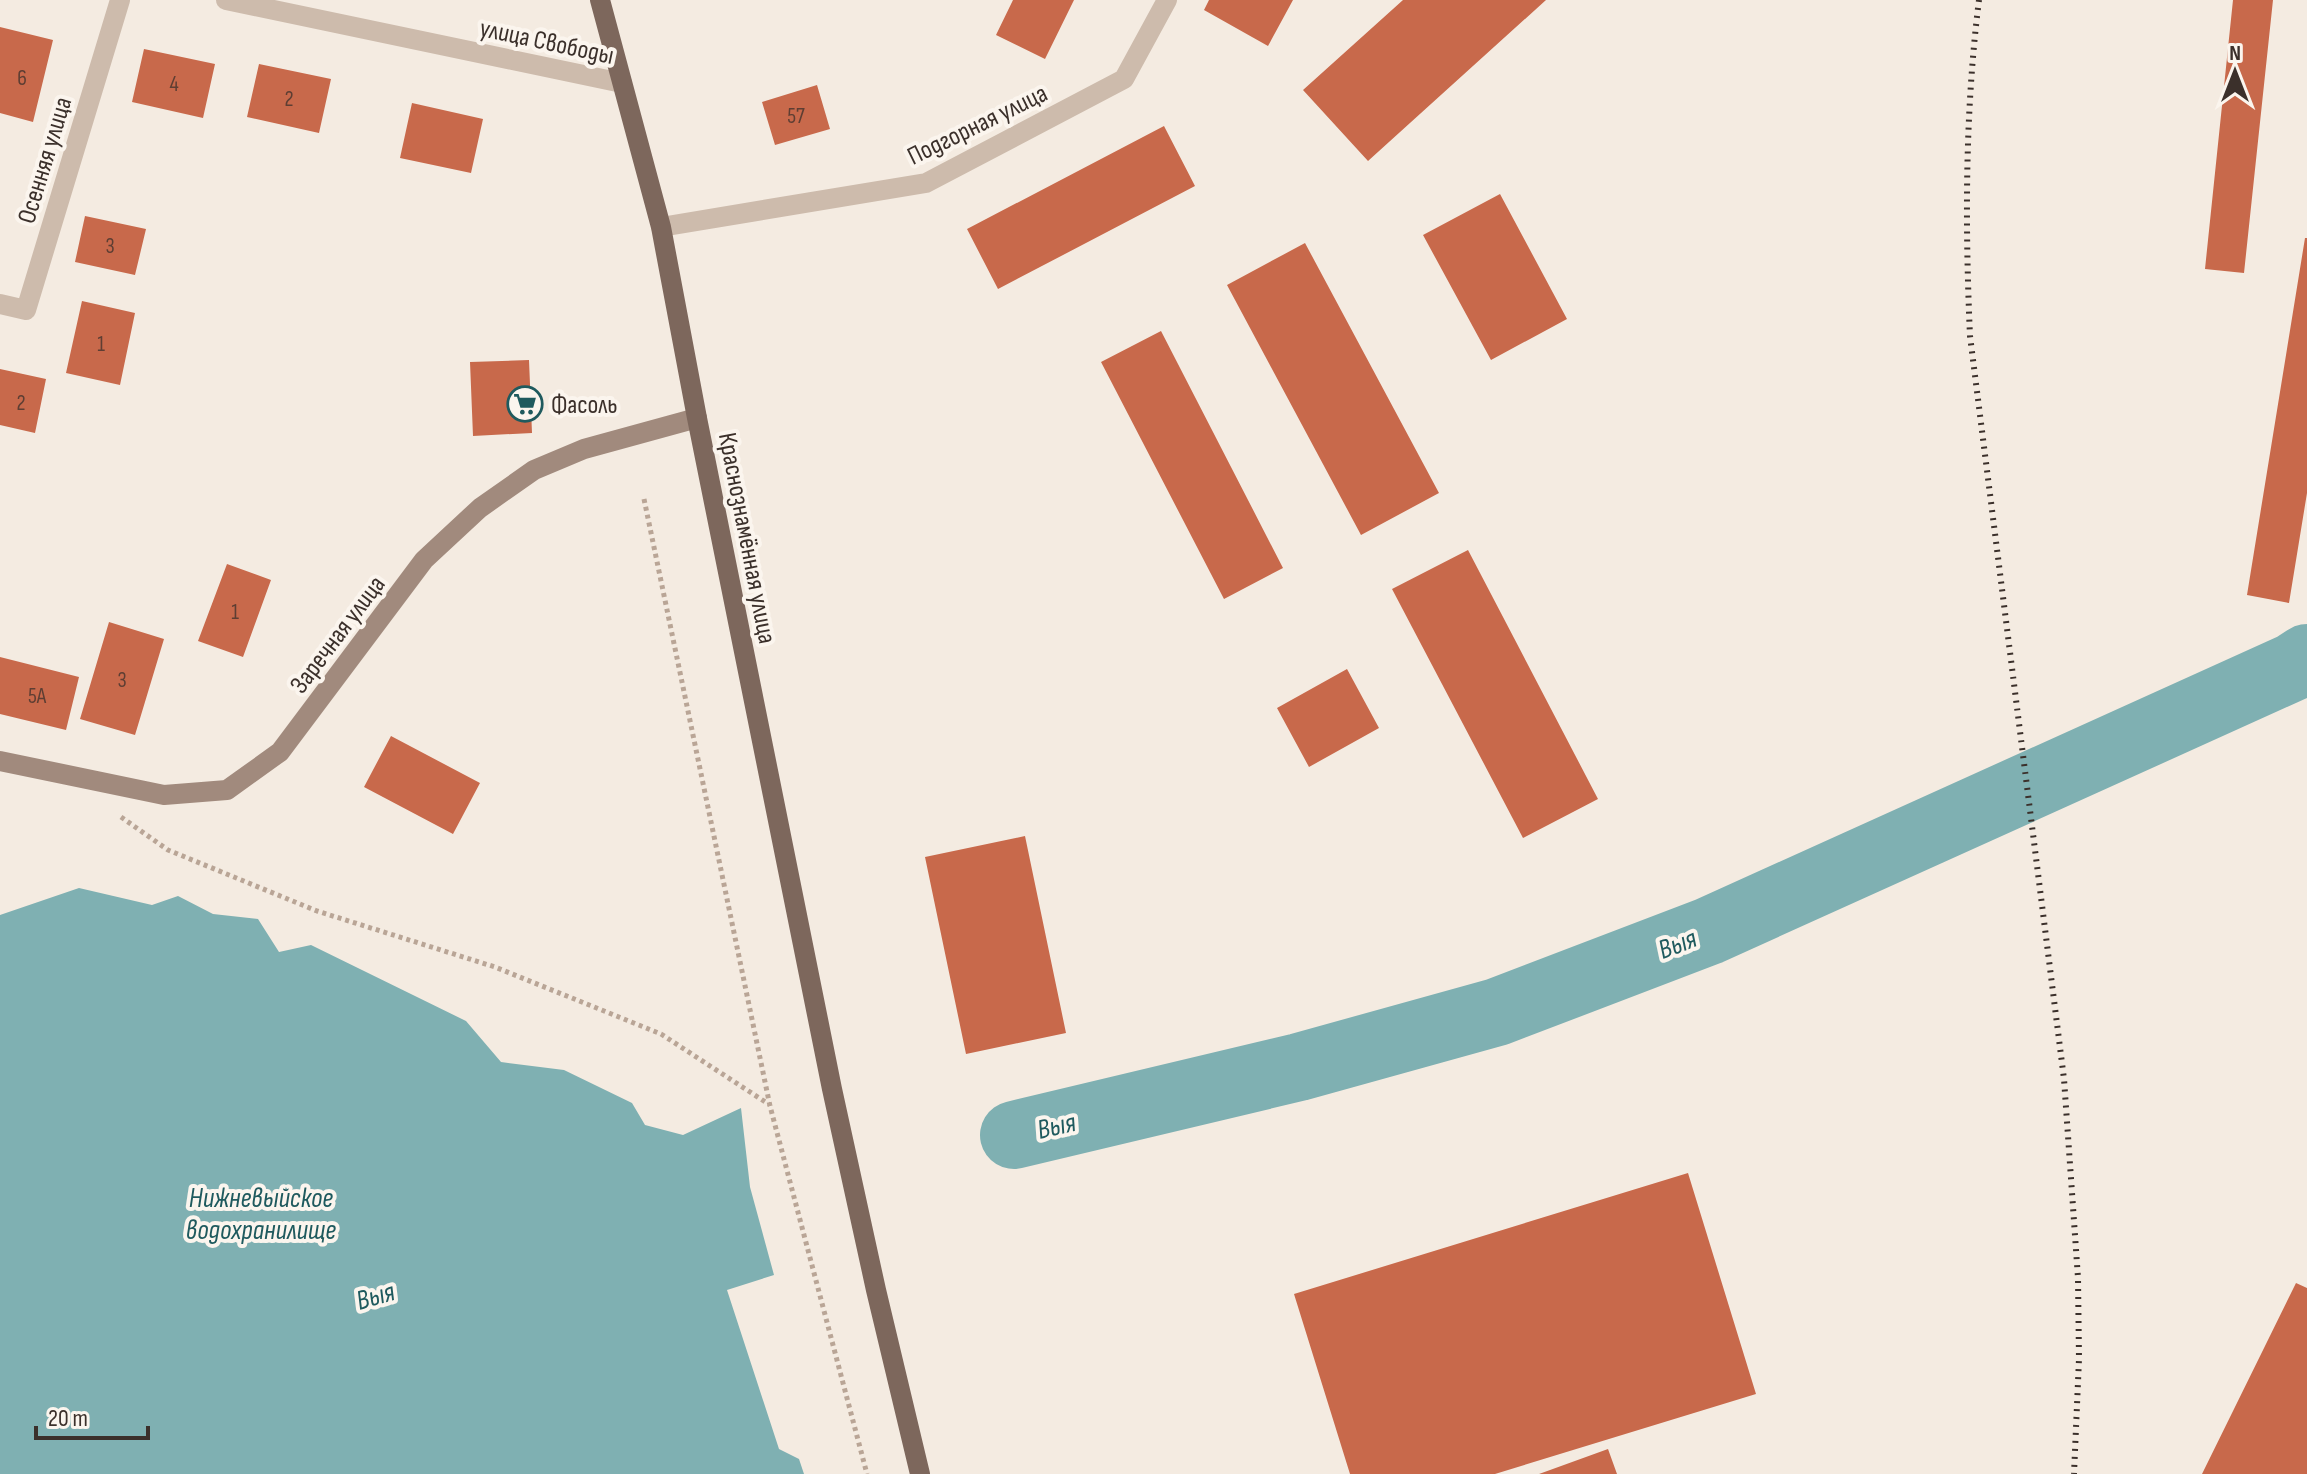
<svg xmlns="http://www.w3.org/2000/svg" width="2307" height="1474" font-family="'Sofia Sans Condensed',sans-serif">
	<style>
		.water { fill: #7fb0b2 }
		.lines { fill: none; stroke-linecap: round; stroke-linejoin: round }
		.river { stroke: #7fb0b2; stroke-width: 68 }
		.building { fill: #c8694b }
		.path { stroke: #b9a596; stroke-width: 5; stroke-dasharray: 4 4; stroke-linecap: butt }
		.street { stroke: #cdbbac; stroke-width: 20 }
		.secondary { stroke: #a18a7d; stroke-width: 20 }
		.primary { stroke: #7d675c; stroke-width: 20 }
		.rail { stroke: #3b302b; stroke-width: 6; stroke-dasharray: 2 6; stroke-linecap: butt }
		.labels { text-anchor: middle; stroke-width: 8; stroke-linejoin: round; paint-order: stroke }
		.number-label { font-size: 22px; fill: #5e3e33 }
		.street-label { font-size: 26px; fill: #3b302b; stroke: #fbf5ee }
		.poi-label { font-size: 26px; fill: #3b302b; stroke: #fbf5ee; text-anchor: start }
		.water-label { font-size: 28px; font-style: italic; fill: #1f5a5e; stroke: #fbf5ee }
	</style>
	<rect width="100%" height="100%" fill="#f4ebe1"/>
	<!-- water -->
	<path class="water" d="M 79,888 L 152,905 L 178,896 L 213,914 L 258,919 L 279,952 L 311,945 L 466,1021 L 501,1062 L 564,1070 L 632,1103 L 645,1125 L 683,1135 L 741,1108 L 750,1187 L 774,1275 L 727,1290 L 779,1449 L 799,1459 L 804,1474 L 0,1474 L 0,915 Z"/>
	<g class="lines">
		<!-- river -->
		<path class="river" d="M 1014,1135 L 1299,1067 L 1497,1012 L 1709,931 L 2293,667 L 2307,658"/>
	</g>
	<!-- building -->
	<path class="building" d="M 1013,0 L 1074,0 L 1045,59 L 996,35 Z
		M 1209,0 L 1293,0 L 1268,46 L 1204,10 Z
		M 1403,0 L 1546,0 L 1368,161 L 1303,90 Z
		M 2233,0 L 2273,0 L 2244,273 L 2205,269 Z
		M 0,27 L 53,40 L 33,122 L 0,113 Z
		M 144,49 L 215,64 L 203,118 L 132,102 Z
		M 259,64 L 331,79 L 319,133 L 247,117 Z
		M 817,85 L 830,129 L 775,145 L 762,102 Z
		M 412,103 L 483,119 L 471,173 L 400,158 Z
		M 1164,126 L 1195,186 L 998,289 L 967,229 Z
		M 1500,194 L 1567,319 L 1491,360 L 1423,235 Z
		M 85,216 L 146,229 L 135,275 L 75,262 Z
		M 2305,238 L 2307,238 L 2307,493 L 2289,603 L 2247,595 Z
		M 1305,243 L 1439,493 L 1361,535 L 1227,285 Z
		M 82,301 L 135,313 L 120,385 L 66,373 Z
		M 1161,331 L 1283,568 L 1224,599 L 1101,362 Z
		M 529,360 L 532,433 L 473,436 L 470,362 Z
		M 0,369 L 46,379 L 35,433 L 0,425 Z
		M 1468,550 L 1598,799 L 1523,838 L 1392,589 Z
		M 227,564 L 271,580 L 243,657 L 198,641 Z
		M 109,622 L 164,639 L 135,735 L 80,719 Z
		M 0,657 L 79,677 L 66,730 L 0,714 Z
		M 1347,669 L 1379,728 L 1309,767 L 1277,708 Z
		M 391,736 L 480,783 L 453,834 L 364,787 Z
		M 1025,836 L 1066,1033 L 966,1054 L 925,857 Z
		M 1688,1173 L 1756,1394 L 1495,1474 L 1350,1474 L 1294,1294 Z
		M 2296,1283 L 2307,1288 L 2307,1474 L 2202,1474 Z
		M 1608,1449 L 1617,1474 L 1539,1474 Z"/>
	<g class="lines">
		<!-- path -->
		<path class="path" d="M 644,499 L 770,1106 L 867,1474
			M 121,817 L 168,850 L 317,911 L 495,967 L 661,1034 L 770,1105"/>
		<!-- street -->
		<path class="street" d="M 226,0 L 622,83
			M 661,227 L 926,183 L 1124,79 L 1167,0
			M 0,304 L 26,310 L 120,0"/>
		<!-- secondary -->
		<path class="secondary" d="M 0,761 L 164,795 L 227,790 L 280,752 L 424,560 L 480,508 L 534,470 L 584,449 L 697,418"/>
		<!-- primary -->
		<path class="primary" d="M 600,0 L 661,227 L 697,418 L 832,1089 L 876,1290 L 920,1474"/>
		<!-- rail -->
		<path class="rail" d="M 1979,0 C 1965,111 1965,224 1970,336 L 2064,1079 L 2078,1278 L 2079,1359 L 2074,1474"/>
	</g>
	<!-- icons -->
	<defs>
		<symbol id="supermarket-ring" viewBox="-11 -11 22 22"><circle r="9.5" fill="#fbf5ee" stroke="#1f5a5e" stroke-width="1.5"/><path d="M-6-5.5h2.5l.6 2H6L4.5 2H-2.5L-4.4-4H-6ZM-1.5 3.2a1.3 1.3 0 1 0 .1 0ZM3 3.2a1.3 1.3 0 1 0 .1 0Z" fill="#1f5a5e"/></symbol>
	</defs>
	<g fill-rule="evenodd">
		<use href="#supermarket-ring" x="505" y="384" width="40" height="40"/>
	</g>
	<g class="labels">
		<!-- number labels -->
		<g class="number-label">
			<text x="22" y="85">6</text>
			<text x="174" y="91">4</text>
			<text x="289" y="106">2</text>
			<text x="796" y="123">57</text>
			<text x="110" y="253">3</text>
			<text x="101" y="351">1</text>
			<text x="21" y="410">2</text>
			<text x="235" y="619">1</text>
			<text x="122" y="687">3</text>
			<text x="37" y="703">5А</text>
		</g>
		<!-- street labels -->
		<g class="street-label">
			<text transform="translate(547 41) rotate(12)" y="9">улица Свободы</text>
			<text transform="translate(977 124) rotate(-26)" y="9">Подгорная улица</text>
			<text transform="translate(44 160) rotate(-73)" y="9">Осенняя улица</text>
			<text transform="translate(748 538) rotate(79)" y="9">Краснознамённая улица</text>
			<text transform="translate(337 634) rotate(-53)" y="9">Заречная улица</text>
		</g>
		<!-- poi labels -->
		<g class="poi-label">
			<text x="551" y="413">Фасоль</text>
		</g>
		<!-- water labels -->
		<g class="water-label">
			<text transform="translate(1677 943) rotate(-21)" y="10">Выя</text>
			<text transform="translate(1056 1125) rotate(-13)" y="10">Выя</text>
			<text x="261" y="1207">Нижневыйское<tspan x="261" dy="32">водохранилище</tspan></text>
			<text transform="translate(375 1295) rotate(-16)" y="10">Выя</text>
		</g>
	</g>
	<!-- north arrow -->
	<g transform="translate(2235 72)" stroke="#fbf5ee" stroke-width="6" paint-order="stroke">
	<path d="M0-6L14 30L0 20L-14 30Z" fill="#3b302b"/>
	<text y="-12" font-size="22" font-weight="bold" text-anchor="middle" fill="#3b302b">N</text>
	</g>
	<!-- scale -->
	<path d="M36 1426v12h112v-12" fill="none" stroke="#3b302b" stroke-width="4"/>
	<text x="48" y="1426" font-size="24" fill="#3b302b" stroke="#fbf5ee" stroke-width="6" paint-order="stroke">20 m</text>
</svg>
